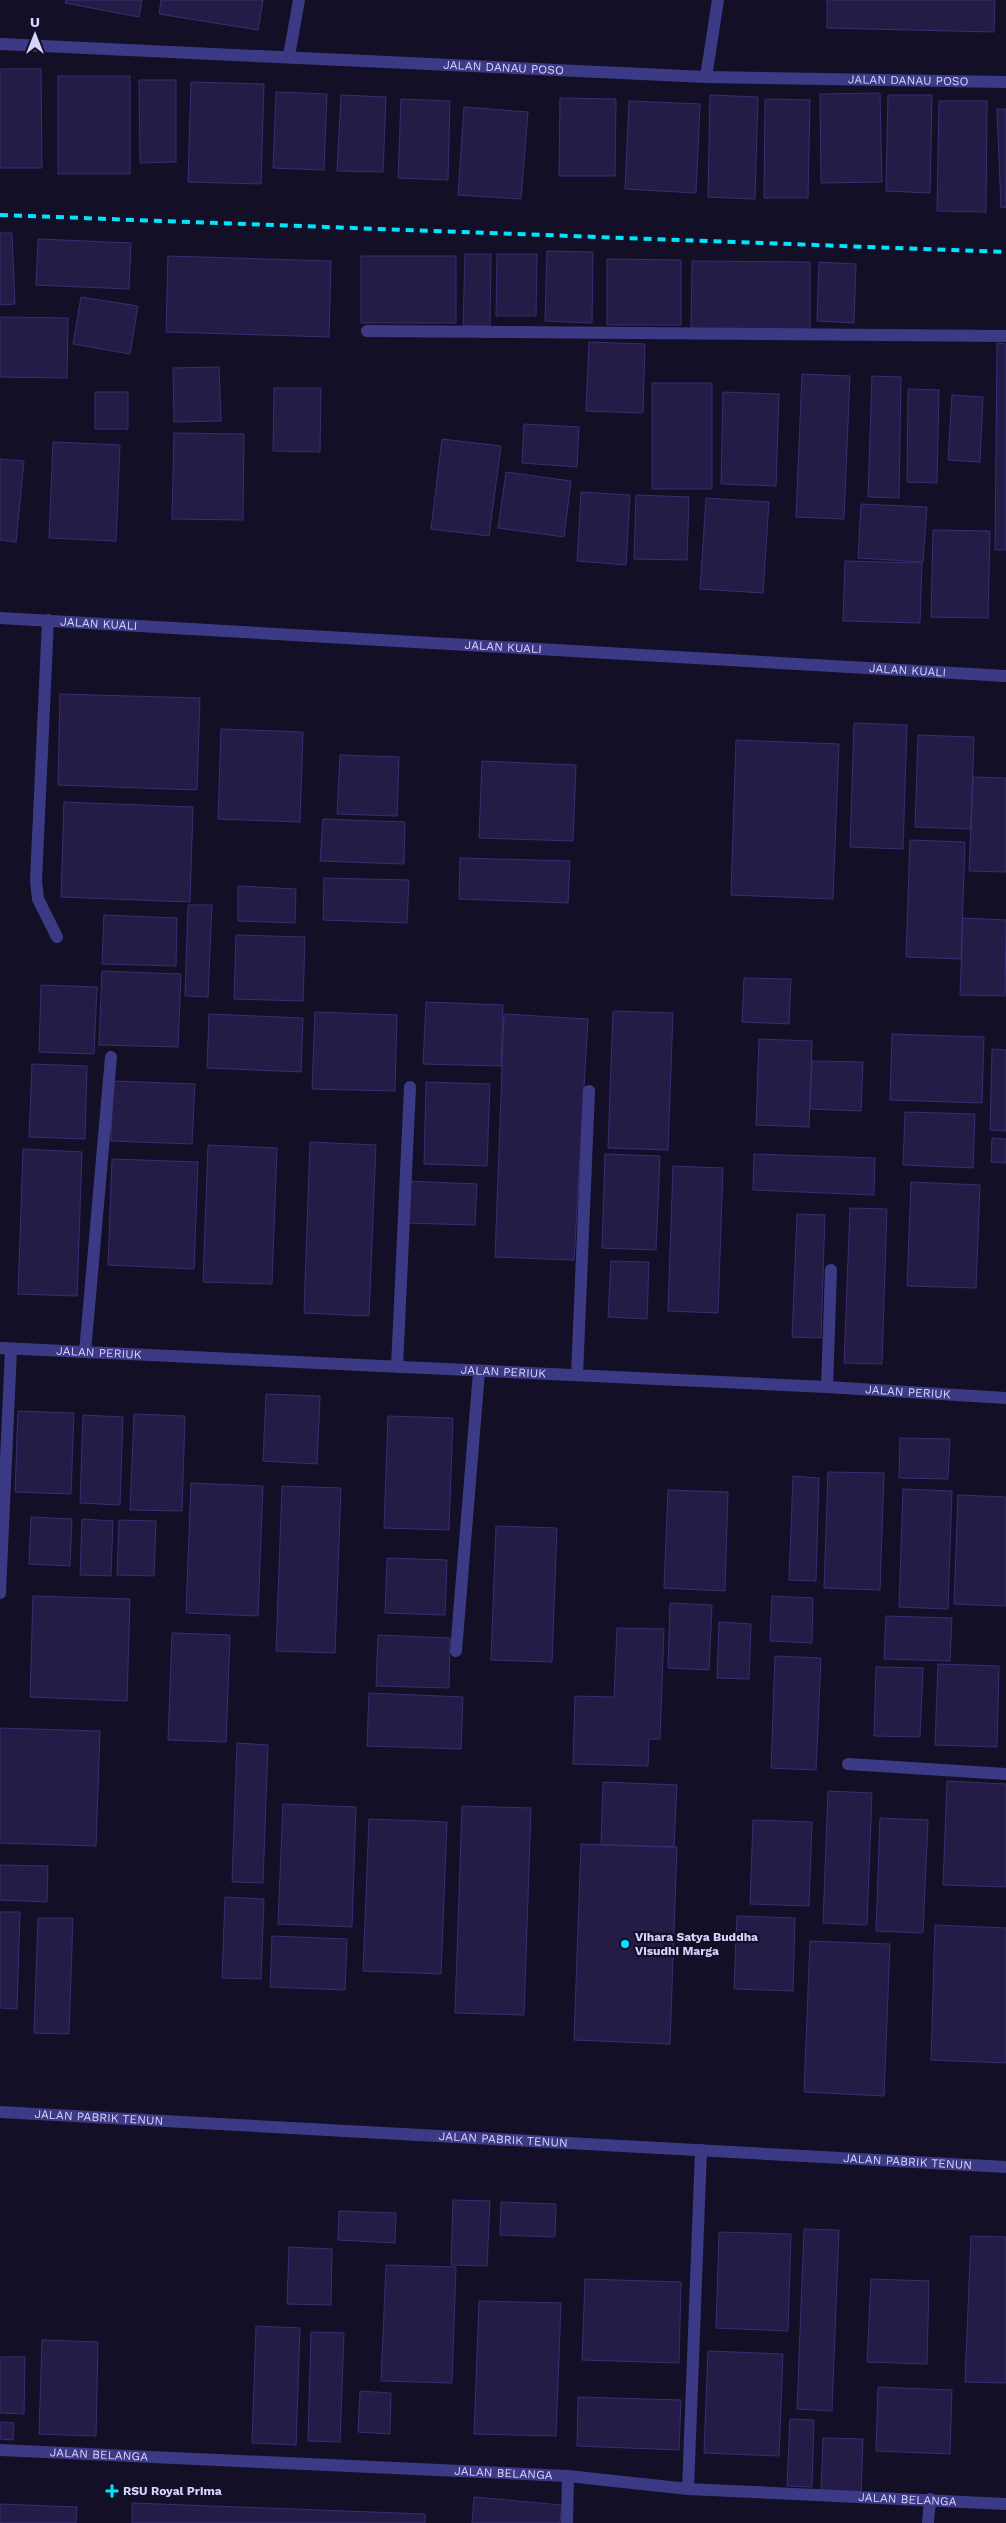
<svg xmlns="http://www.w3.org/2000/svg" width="1006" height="2523" font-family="'Work Sans',sans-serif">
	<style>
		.building { fill: #241b47; stroke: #3b2d73 }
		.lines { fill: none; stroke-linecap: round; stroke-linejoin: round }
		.minor { stroke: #3d3a85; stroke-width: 12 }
		.rail { stroke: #00e5ff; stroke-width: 4; stroke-dasharray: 8 6; stroke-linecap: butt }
		.poi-dot { fill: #00e5ff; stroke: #130f26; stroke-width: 2 }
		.labels { text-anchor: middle; stroke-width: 4.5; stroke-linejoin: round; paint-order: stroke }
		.street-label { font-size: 12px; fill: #d9d4ff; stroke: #130f26 }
		.poi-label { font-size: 12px; font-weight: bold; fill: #d9d4ff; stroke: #130f26; text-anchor: start }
	</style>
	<rect width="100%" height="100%" fill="#130f26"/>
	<!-- building -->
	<path class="building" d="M 66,0 L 142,0 L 139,17 L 65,3 Z
		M 161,0 L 263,0 L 258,30 L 159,14 Z
		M 827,0 L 995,0 L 994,32 L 827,28 Z
		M 0,69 L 41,69 L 42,168 L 0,168 Z
		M 58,76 L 130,76 L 130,174 L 58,174 Z
		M 139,80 L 176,80 L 176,162 L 140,163 Z
		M 191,82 L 264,84 L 261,184 L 188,182 Z
		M 276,92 L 327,94 L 324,170 L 273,168 Z
		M 880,93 L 882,182 L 821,183 L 820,94 Z
		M 341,95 L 386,97 L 383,172 L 337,171 Z
		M 710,95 L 758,97 L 755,199 L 708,197 Z
		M 888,95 L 932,95 L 930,193 L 886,191 Z
		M 560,98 L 616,99 L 615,176 L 559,176 Z
		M 401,99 L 450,101 L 448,180 L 398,178 Z
		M 765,99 L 810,100 L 808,198 L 764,198 Z
		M 629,101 L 700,104 L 696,193 L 625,189 Z
		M 939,101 L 987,101 L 986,212 L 937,211 Z
		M 464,107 L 528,112 L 521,199 L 458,195 Z
		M 997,109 L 1006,109 L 1006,207 L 1001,208 Z
		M 0,233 L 12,233 L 15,304 L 0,305 Z
		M 38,239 L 131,243 L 129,289 L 36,285 Z
		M 547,251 L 593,252 L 592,323 L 545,321 Z
		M 465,254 L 491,254 L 490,326 L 463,326 Z
		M 497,254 L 537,254 L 536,316 L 496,316 Z
		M 168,256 L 331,261 L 329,337 L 166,332 Z
		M 361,256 L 456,256 L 456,323 L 361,323 Z
		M 607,259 L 681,260 L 681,325 L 607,325 Z
		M 692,261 L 810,262 L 810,331 L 691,329 Z
		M 819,262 L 856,264 L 854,323 L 817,321 Z
		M 81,297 L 138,306 L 130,354 L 73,344 Z
		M 0,317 L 68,318 L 67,378 L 0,377 Z
		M 589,342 L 645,344 L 643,413 L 586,411 Z
		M 997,343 L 1006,344 L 1006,550 L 995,550 Z
		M 219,367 L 221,421 L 174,422 L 173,368 Z
		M 802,374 L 850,376 L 844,519 L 796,517 Z
		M 872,376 L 901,377 L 899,498 L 868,497 Z
		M 652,383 L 712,383 L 712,489 L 652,489 Z
		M 274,388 L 321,388 L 320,452 L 273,451 Z
		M 908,389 L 939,390 L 937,483 L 907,482 Z
		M 95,392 L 128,392 L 128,429 L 95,429 Z
		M 723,392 L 779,394 L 776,486 L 721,484 Z
		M 952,395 L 983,397 L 980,462 L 948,460 Z
		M 524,424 L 579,427 L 577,467 L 522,463 Z
		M 174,433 L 244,434 L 243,520 L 172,519 Z
		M 442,439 L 501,446 L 489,536 L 431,529 Z
		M 53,442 L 120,445 L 116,541 L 49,538 Z
		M 0,459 L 24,461 L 16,542 L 0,540 Z
		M 506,472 L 571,481 L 564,537 L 498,528 Z
		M 581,492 L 630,495 L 626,565 L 577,561 Z
		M 636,495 L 689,497 L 687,560 L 634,559 Z
		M 706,498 L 769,502 L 763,593 L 700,589 Z
		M 861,504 L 927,507 L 923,562 L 858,558 Z
		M 933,530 L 990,531 L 988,618 L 931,617 Z
		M 845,561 L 922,563 L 920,623 L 843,621 Z
		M 60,694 L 200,698 L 197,790 L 58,785 Z
		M 854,723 L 907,725 L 903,849 L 850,847 Z
		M 221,729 L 303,732 L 300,822 L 218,819 Z
		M 918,735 L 974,737 L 971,829 L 915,827 Z
		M 736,740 L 839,744 L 833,899 L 731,895 Z
		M 340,755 L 399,757 L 397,816 L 337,814 Z
		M 482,761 L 576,765 L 573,841 L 479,838 Z
		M 973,777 L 1006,778 L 1006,872 L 969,871 Z
		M 64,802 L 193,807 L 190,902 L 61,897 Z
		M 323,819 L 405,822 L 404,864 L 320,861 Z
		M 910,840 L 965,842 L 961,959 L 906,957 Z
		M 460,858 L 570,861 L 568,903 L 459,899 Z
		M 324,878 L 409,880 L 407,923 L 323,920 Z
		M 238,886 L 296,889 L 295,923 L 238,921 Z
		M 188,905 L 212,905 L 208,997 L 185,996 Z
		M 104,915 L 177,918 L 176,966 L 102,964 Z
		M 963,918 L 1006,920 L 1005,996 L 960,995 Z
		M 236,935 L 305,937 L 303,1001 L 234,999 Z
		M 102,971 L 181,974 L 178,1047 L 99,1045 Z
		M 744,978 L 791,979 L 789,1024 L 742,1022 Z
		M 41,985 L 97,987 L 94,1054 L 39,1052 Z
		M 426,1002 L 503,1005 L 501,1066 L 423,1064 Z
		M 613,1011 L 673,1013 L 668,1150 L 608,1148 Z
		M 315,1012 L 397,1015 L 395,1091 L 312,1089 Z
		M 209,1014 L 303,1018 L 301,1072 L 207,1068 Z
		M 504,1014 L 588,1019 L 574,1260 L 495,1257 Z
		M 892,1034 L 984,1037 L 982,1103 L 890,1100 Z
		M 759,1039 L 812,1041 L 809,1127 L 756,1125 Z
		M 992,1049 L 1006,1050 L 1006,1131 L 990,1130 Z
		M 812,1061 L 863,1062 L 861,1111 L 810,1109 Z
		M 32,1064 L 87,1066 L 85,1139 L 29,1137 Z
		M 113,1081 L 195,1084 L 192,1144 L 111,1141 Z
		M 426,1082 L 490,1084 L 487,1166 L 424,1164 Z
		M 905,1112 L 975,1114 L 973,1168 L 903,1165 Z
		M 992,1138 L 1006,1139 L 1006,1163 L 991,1162 Z
		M 310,1142 L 376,1145 L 369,1316 L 304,1313 Z
		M 208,1145 L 277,1148 L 272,1284 L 203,1282 Z
		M 23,1149 L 82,1152 L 77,1296 L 18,1294 Z
		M 605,1154 L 660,1156 L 656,1250 L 602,1248 Z
		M 754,1154 L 875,1158 L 874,1195 L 753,1190 Z
		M 112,1159 L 198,1162 L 194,1269 L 108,1265 Z
		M 673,1166 L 723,1168 L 718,1313 L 668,1311 Z
		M 407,1181 L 477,1184 L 475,1225 L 405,1223 Z
		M 911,1182 L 980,1185 L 976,1288 L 907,1286 Z
		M 850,1208 L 887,1209 L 882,1364 L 844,1363 Z
		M 797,1214 L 825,1215 L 821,1338 L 792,1337 Z
		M 611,1261 L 649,1262 L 647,1319 L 608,1317 Z
		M 266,1394 L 320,1396 L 317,1464 L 263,1461 Z
		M 18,1411 L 74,1413 L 71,1494 L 15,1492 Z
		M 134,1414 L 185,1416 L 182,1511 L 130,1510 Z
		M 83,1415 L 123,1417 L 120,1505 L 80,1503 Z
		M 388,1416 L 453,1418 L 449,1530 L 384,1528 Z
		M 900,1438 L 950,1439 L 948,1479 L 899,1478 Z
		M 828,1472 L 884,1473 L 880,1590 L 824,1588 Z
		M 793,1476 L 819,1478 L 816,1581 L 789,1580 Z
		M 191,1483 L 263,1486 L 258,1616 L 186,1613 Z
		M 282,1486 L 341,1488 L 335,1653 L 276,1651 Z
		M 903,1489 L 952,1491 L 948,1609 L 899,1607 Z
		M 668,1490 L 728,1492 L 725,1591 L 664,1588 Z
		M 958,1495 L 1006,1497 L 1006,1606 L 954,1604 Z
		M 31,1517 L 72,1519 L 70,1566 L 29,1564 Z
		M 82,1519 L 113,1521 L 111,1576 L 80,1575 Z
		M 119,1520 L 156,1521 L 154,1576 L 117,1575 Z
		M 496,1526 L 557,1528 L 552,1662 L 491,1660 Z
		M 387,1558 L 447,1560 L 445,1615 L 385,1613 Z
		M 33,1596 L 130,1599 L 127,1701 L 30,1697 Z
		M 772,1596 L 813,1598 L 812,1643 L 770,1641 Z
		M 670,1603 L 712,1605 L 709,1670 L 668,1668 Z
		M 886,1616 L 952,1618 L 950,1661 L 884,1659 Z
		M 719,1622 L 751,1624 L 749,1679 L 717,1678 Z
		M 617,1628 L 664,1629 L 660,1739 L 649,1739 L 648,1766 L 573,1764 L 575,1696 L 614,1697 Z
		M 172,1633 L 230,1635 L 226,1742 L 168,1740 Z
		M 378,1635 L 450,1638 L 449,1688 L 376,1686 Z
		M 775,1656 L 821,1658 L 816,1770 L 771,1768 Z
		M 938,1664 L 999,1666 L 997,1747 L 935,1745 Z
		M 876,1667 L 923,1668 L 920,1737 L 874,1736 Z
		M 369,1693 L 463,1697 L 461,1749 L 367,1746 Z
		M 0,1728 L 100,1731 L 96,1846 L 0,1843 Z
		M 237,1743 L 268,1745 L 263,1883 L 232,1882 Z
		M 947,1781 L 1006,1784 L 1006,1887 L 943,1885 Z
		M 603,1782 L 677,1785 L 674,1847 L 601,1845 Z
		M 828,1791 L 872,1793 L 867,1925 L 823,1923 Z
		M 283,1804 L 356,1807 L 352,1927 L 278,1924 Z
		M 462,1806 L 531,1808 L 524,2015 L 455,2013 Z
		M 880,1818 L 928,1820 L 923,1933 L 876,1931 Z
		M 369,1819 L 447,1822 L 441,1974 L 363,1971 Z
		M 753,1820 L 812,1822 L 809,1906 L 750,1904 Z
		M 581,1844 L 677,1847 L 670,2044 L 574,2040 Z
		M 0,1865 L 48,1866 L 47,1902 L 0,1900 Z
		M 225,1897 L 264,1899 L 261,1979 L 222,1978 Z
		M 0,1912 L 20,1912 L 17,2009 L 0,2008 Z
		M 737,1916 L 795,1918 L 793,1991 L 734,1989 Z
		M 38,1918 L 73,1918 L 69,2034 L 34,2033 Z
		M 935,1925 L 1006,1928 L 1006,2063 L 931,2060 Z
		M 272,1936 L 347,1939 L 345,1990 L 270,1987 Z
		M 810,1941 L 890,1944 L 884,2096 L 804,2092 Z
		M 453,2200 L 490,2201 L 487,2266 L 451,2265 Z
		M 501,2202 L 556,2204 L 555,2237 L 500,2235 Z
		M 339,2211 L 396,2213 L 395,2243 L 338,2240 Z
		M 804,2229 L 839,2230 L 832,2411 L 797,2409 Z
		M 719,2232 L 791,2234 L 788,2331 L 716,2328 Z
		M 971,2236 L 1006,2237 L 1006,2383 L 965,2382 Z
		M 289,2247 L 332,2249 L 331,2305 L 287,2304 Z
		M 386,2265 L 456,2267 L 452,2383 L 381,2381 Z
		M 585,2279 L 681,2282 L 679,2363 L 582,2360 Z
		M 871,2279 L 929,2281 L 927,2364 L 867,2362 Z
		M 479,2301 L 561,2303 L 556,2436 L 474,2434 Z
		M 256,2326 L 300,2328 L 296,2445 L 252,2443 Z
		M 311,2332 L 344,2333 L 340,2442 L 308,2441 Z
		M 42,2340 L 98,2342 L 96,2436 L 39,2434 Z
		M 708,2351 L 783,2354 L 779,2456 L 704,2453 Z
		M 0,2357 L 25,2357 L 24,2414 L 0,2413 Z
		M 878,2387 L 952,2390 L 950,2454 L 876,2451 Z
		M 360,2391 L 391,2393 L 390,2434 L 358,2432 Z
		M 578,2397 L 681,2400 L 679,2450 L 577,2446 Z
		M 790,2419 L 814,2420 L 812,2487 L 787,2486 Z
		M 0,2422 L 14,2423 L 13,2440 L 0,2439 Z
		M 823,2438 L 863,2439 L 861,2493 L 821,2491 Z
		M 474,2497 L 562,2505 L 560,2523 L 472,2523 Z
		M 132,2503 L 425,2514 L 425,2523 L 132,2523 Z
		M 0,2504 L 77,2507 L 76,2523 L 0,2523 Z"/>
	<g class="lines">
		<!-- minor -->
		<g class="minor">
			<path id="s1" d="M 0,44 L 706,77 L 1006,82"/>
			<path d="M 289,56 L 299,0"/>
			<path d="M 706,77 L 718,0"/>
			<path d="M 367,331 L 1006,336"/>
			<path id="s2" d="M 0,618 L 1006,676"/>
			<path d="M 48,620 L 36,881 L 38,899 L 57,937"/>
			<path id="s3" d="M 0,1348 L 827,1387 L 1006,1398"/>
			<path d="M 85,1352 L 111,1057"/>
			<path d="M 397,1367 L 410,1087"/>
			<path d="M 577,1375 L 589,1091"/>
			<path d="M 827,1387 L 831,1270"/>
			<path d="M 0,1593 L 11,1349"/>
			<path d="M 456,1651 L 479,1372"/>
			<path d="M 848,1764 L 1006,1774"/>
			<path id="s4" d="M 0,2112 L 1006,2167"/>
			<path id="s5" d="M 0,2450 L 568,2476 L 688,2489 L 1006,2504"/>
			<path d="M 688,2489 L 701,2150"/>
			<path d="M 567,2523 L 568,2476"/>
			<path d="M 928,2523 L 930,2499"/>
		</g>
		<!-- rail -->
		<path class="rail" d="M 0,215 L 1006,252"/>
	</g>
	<!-- markers -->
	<g class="poi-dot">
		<circle cx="625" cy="1944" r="5"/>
		<path d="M109.5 2483.5h5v5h5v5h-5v5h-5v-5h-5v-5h5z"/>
	</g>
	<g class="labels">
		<!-- street labels -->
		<g class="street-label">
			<text dy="4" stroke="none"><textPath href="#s1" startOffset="504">JALAN DANAU POSO</textPath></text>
			<text dy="4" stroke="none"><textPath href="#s1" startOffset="909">JALAN DANAU POSO</textPath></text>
			<text dy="4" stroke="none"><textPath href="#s2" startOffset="99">JALAN KUALI</textPath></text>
			<text dy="4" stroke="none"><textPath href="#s2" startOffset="504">JALAN KUALI</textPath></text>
			<text dy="4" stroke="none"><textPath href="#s2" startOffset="909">JALAN KUALI</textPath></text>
			<text dy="4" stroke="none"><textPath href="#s3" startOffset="99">JALAN PERIUK</textPath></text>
			<text dy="4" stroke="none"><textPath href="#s3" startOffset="504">JALAN PERIUK</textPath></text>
			<text dy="4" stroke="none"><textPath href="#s3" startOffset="909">JALAN PERIUK</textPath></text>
			<text dy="4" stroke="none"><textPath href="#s4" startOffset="99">JALAN PABRIK TENUN</textPath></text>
			<text dy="4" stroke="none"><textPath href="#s4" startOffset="504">JALAN PABRIK TENUN</textPath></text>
			<text dy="4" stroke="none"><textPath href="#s4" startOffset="909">JALAN PABRIK TENUN</textPath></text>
			<text dy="4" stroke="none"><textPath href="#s5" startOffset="99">JALAN BELANGA</textPath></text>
			<text dy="4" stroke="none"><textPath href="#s5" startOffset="504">JALAN BELANGA</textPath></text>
			<text dy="4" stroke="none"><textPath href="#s5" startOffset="909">JALAN BELANGA</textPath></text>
		</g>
		<!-- poi labels -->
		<g class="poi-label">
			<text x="635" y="1941">Vihara Satya Buddha<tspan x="635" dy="14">Visudhi Marga</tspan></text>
			<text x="123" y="2495">RSU Royal Prima</text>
		</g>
	</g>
	<!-- north arrow -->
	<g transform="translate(35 35)" stroke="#130f26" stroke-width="4" paint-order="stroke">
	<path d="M0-4L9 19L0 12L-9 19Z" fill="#d9d4ff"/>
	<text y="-8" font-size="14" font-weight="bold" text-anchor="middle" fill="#d9d4ff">U</text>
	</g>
</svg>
